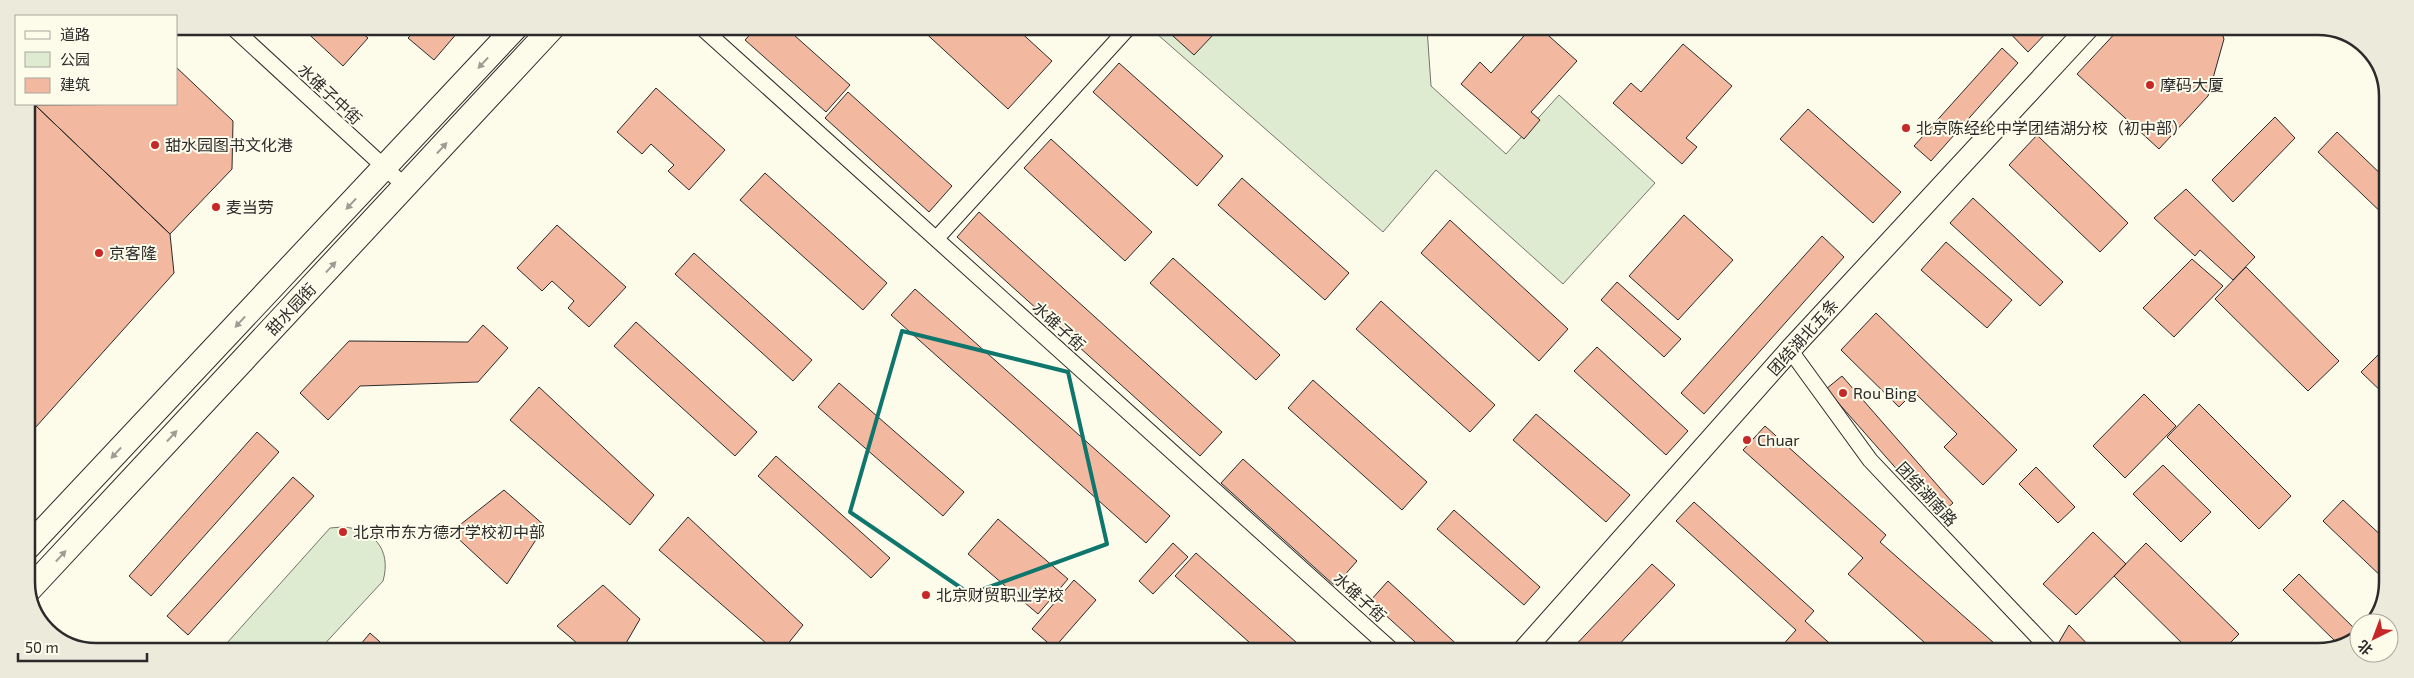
<svg xmlns="http://www.w3.org/2000/svg" width="2414" height="678" font-family="'Exo 2','Noto Sans SC',sans-serif">
	<style>
		.green { fill: #deebd1; stroke: #74746e }
		.building { fill: #f2b8a0; stroke: #2b2b2b }
		.lines { fill: none; stroke-linecap: round; stroke-linejoin: round }
		.street-casing { stroke: #2b2b2b; stroke-width: 17 }
		.secondary-casing { stroke: #2b2b2b; stroke-width: 23 }
		.primary-casing { stroke: #2b2b2b; stroke-width: 26 }
		.street { stroke: #fdfbea; stroke-width: 15 }
		.secondary { stroke: #fdfbea; stroke-width: 21 }
		.primary { stroke: #fdfbea; stroke-width: 24 }
		.oneway { fill: #9e9d94 }
		.marked { fill: none; stroke: #0f766e; stroke-width: 4; stroke-linejoin: round }
		.poi-dot { fill: #c62828; stroke: #fdfbea; stroke-width: 2 }
		.labels { text-anchor: middle; stroke-width: 4; stroke-linejoin: round; paint-order: stroke }
		.poi-label { font-size: 16px; fill: #2b2b2b; stroke: #fdfbea; text-anchor: start }
		.street-label { font-size: 16px; fill: #2b2b2b; stroke: #fdfbea }
		.rim { fill: none; stroke: #2b2b2b; stroke-width: 2.5 }
	</style>
	<rect width="100%" height="100%" fill="#fdfbea"/>
	<!-- green -->
	<path class="green" d="M 1149,27 L 1427,28 L 1431,86 L 1506,154 L 1559,95 L 1655,183 L 1563,284 L 1436,170 L 1383,232 Z
		M 343,527 C 373,529 392,549 383,581 L 319,650 L 225,650 L 227,643 L 330,528 Z"/>
	<!-- building -->
	<path class="building" d="M 300,26 L 355,27 L 368,38 L 343,66 Z
		M 419,27 L 452,27 L 458,32 L 434,60 L 408,38 Z
		M 757,27 L 785,27 L 850,85 L 826,112 L 745,40 Z
		M 919,27 L 1015,27 L 1052,61 L 1008,109 Z
		M 1163,27 L 1204,27 L 1213,35 L 1194,55 Z
		M 1531,28 L 1540,28 L 1577,61 L 1531,112 L 1540,120 L 1524,139 L 1461,84 L 1480,62 L 1491,73 Z
		M 2005,28 L 2051,28 L 2028,52 Z
		M 2120,28 L 2220,28 L 2224,39 L 2208,96 L 2159,149 L 2077,74 Z
		M 1683,44 L 1732,86 L 1686,138 L 1697,147 L 1682,164 L 1613,103 L 1631,83 L 1641,92 Z
		M 2002,48 L 2018,63 L 1931,161 L 1914,146 Z
		M 1119,63 L 1223,156 L 1197,186 L 1093,92 Z
		M 176,67 L 233,121 L 232,169 L 170,234 L 35,105 L 176,104 Z
		M 656,88 L 725,150 L 689,190 L 668,171 L 674,165 L 651,144 L 642,154 L 617,132 Z
		M 848,92 L 952,186 L 929,212 L 825,118 Z
		M 35,105 L 170,234 L 174,273 L 26,438 L 26,114 Z
		M 1808,109 L 1901,192 L 1873,223 L 1780,139 Z
		M 2275,117 L 2295,138 L 2233,202 L 2212,180 Z
		M 2337,132 L 2387,180 L 2387,218 L 2318,152 Z
		M 2037,135 L 2128,223 L 2100,252 L 2009,165 Z
		M 1051,139 L 1152,232 L 1125,261 L 1024,168 Z
		M 765,173 L 887,283 L 863,310 L 740,200 Z
		M 1242,178 L 1349,273 L 1325,300 L 1218,205 Z
		M 2186,189 L 2255,257 L 2233,280 L 2200,250 L 2195,256 L 2154,218 Z
		M 1973,198 L 2063,282 L 2040,306 L 1950,223 Z
		M 979,212 L 1222,432 L 1200,456 L 957,237 Z
		M 1684,215 L 1733,260 L 1678,320 L 1629,276 Z
		M 1450,220 L 1568,329 L 1539,361 L 1421,253 Z
		M 557,225 L 626,287 L 589,327 L 568,308 L 574,301 L 552,281 L 542,291 L 517,268 Z
		M 1822,236 L 1844,257 L 1704,414 L 1681,393 Z
		M 1946,242 L 2012,300 L 1987,328 L 1921,270 Z
		M 694,253 L 812,360 L 793,381 L 675,274 Z
		M 1173,258 L 1280,355 L 1256,380 L 1150,283 Z
		M 2192,259 L 2223,286 L 2174,337 L 2143,308 Z
		M 2246,267 L 2339,361 L 2308,391 L 2215,299 Z
		M 1617,282 L 1681,339 L 1664,357 L 1601,300 Z
		M 915,289 L 1170,516 L 1146,543 L 891,315 Z
		M 1381,301 L 1495,405 L 1470,432 L 1356,329 Z
		M 1876,313 L 2017,450 L 1983,485 L 1944,447 L 1957,434 L 1914,392 L 1899,407 L 1841,350 Z
		M 636,322 L 757,432 L 735,456 L 614,346 Z
		M 483,325 L 508,348 L 478,382 L 360,386 L 328,420 L 300,393 L 349,341 L 468,342 Z
		M 1597,347 L 1688,431 L 1666,455 L 1574,371 Z
		M 2383,350 L 2386,352 L 2386,396 L 2361,372 Z
		M 1842,376 L 1953,503 L 1938,516 L 1826,389 Z
		M 1313,380 L 1427,482 L 1402,510 L 1288,408 Z
		M 839,383 L 964,492 L 943,516 L 818,407 Z
		M 539,387 L 654,495 L 630,525 L 510,420 Z
		M 2144,394 L 2176,426 L 2125,478 L 2093,446 Z
		M 2199,404 L 2291,496 L 2259,529 L 2167,437 Z
		M 1536,414 L 1630,495 L 1606,522 L 1513,440 Z
		M 1765,426 L 1886,535 L 1880,542 L 2003,651 L 1934,651 L 1848,574 L 1863,558 L 1743,450 Z
		M 257,432 L 279,452 L 151,596 L 129,576 Z
		M 776,456 L 890,558 L 871,578 L 758,476 Z
		M 1243,459 L 1357,561 L 1335,586 L 1221,483 Z
		M 2163,465 L 2211,512 L 2181,542 L 2133,494 Z
		M 2036,467 L 2075,507 L 2058,523 L 2019,484 Z
		M 293,477 L 314,496 L 188,635 L 167,616 Z
		M 504,490 L 545,526 L 507,584 L 451,532 Z
		M 2343,500 L 2386,540 L 2386,581 L 2323,521 Z
		M 1694,502 L 1814,611 L 1805,621 L 1838,651 L 1785,651 L 1781,647 L 1796,630 L 1676,521 Z
		M 1454,510 L 1540,587 L 1524,605 L 1437,529 Z
		M 688,517 L 803,625 L 783,650 L 774,650 L 659,550 Z
		M 998,519 L 1068,579 L 1038,614 L 968,554 Z
		M 2093,532 L 2126,564 L 2076,615 L 2043,584 Z
		M 1173,543 L 1188,557 L 1153,594 L 1139,581 Z
		M 2146,543 L 2239,634 L 2221,652 L 2191,652 L 2114,576 Z
		M 1196,553 L 1306,651 L 1259,651 L 1175,576 Z
		M 1652,564 L 1675,585 L 1613,651 L 1570,651 Z
		M 2299,574 L 2359,633 L 2359,638 L 2339,645 L 2283,590 Z
		M 1074,580 L 1096,600 L 1054,648 L 1032,629 Z
		M 1388,581 L 1464,651 L 1425,651 L 1370,601 Z
		M 603,585 L 640,619 L 622,650 L 585,650 L 557,626 Z
		M 2069,625 L 2095,652 L 2058,651 L 2055,649 Z
		M 370,633 L 389,650 L 356,650 Z"/>
	<g class="lines">
		<defs>
			<path id="street" d="M 231,26 L 406,187
				M 701,27 L 1393,651
				M 936,239 L 1129,27
				M 1790,350 L 1870,460 L 2051,651"/>
			<path id="secondary" d="M 1523,651 L 1790,350 L 2088,28"/>
			<path id="primary" d="M 26,549 L 516,27
				M 28,591 L 553,27"/>
		</defs>
		<!-- street casing -->
		<use href="#street" class="street-casing"/>
		<!-- secondary casing -->
		<use href="#secondary" class="secondary-casing"/>
		<!-- primary casing -->
		<use href="#primary" class="primary-casing"/>
		<!-- street -->
		<use href="#street" class="street"/>
		<!-- secondary -->
		<use href="#secondary" class="secondary"/>
		<!-- primary -->
		<use href="#primary" class="primary"/>
	</g>
	<!-- one-way arrows -->
	<defs><path id="oneway-solid" d="M-6-.8H1V-3.2L6.5 0L1 3.2V.8H-6Z" transform="scale(1.25)"/></defs>
	<g class="oneway">
		<use href="#oneway-solid" transform="translate(483 63) rotate(133)"/>
		<use href="#oneway-solid" transform="translate(442 148) rotate(-47)"/>
		<use href="#oneway-solid" transform="translate(351 204) rotate(133)"/>
		<use href="#oneway-solid" transform="translate(331 267) rotate(-47)"/>
		<use href="#oneway-solid" transform="translate(240 322) rotate(133)"/>
		<use href="#oneway-solid" transform="translate(172 436) rotate(-47)"/>
		<use href="#oneway-solid" transform="translate(116 453) rotate(133)"/>
		<use href="#oneway-solid" transform="translate(61 556) rotate(-47)"/>
	</g>
	<!-- marked area -->
	<path class="marked" d="M 902,331 L 1068,372 L 1107,544 L 970,594 L 850,512 Z"/>
	<!-- markers -->
	<g class="poi-dot">
		<circle cx="2150" cy="85" r="5"/>
		<circle cx="1906" cy="128" r="5"/>
		<circle cx="155" cy="145" r="5"/>
		<circle cx="216" cy="207" r="5"/>
		<circle cx="99" cy="253" r="5"/>
		<circle cx="1843" cy="393" r="5"/>
		<circle cx="1747" cy="440" r="5"/>
		<circle cx="343" cy="532" r="5"/>
		<circle cx="926" cy="595" r="5"/>
	</g>
	<g class="labels">
		<!-- poi labels -->
		<g class="poi-label">
			<text x="2160" y="91">摩码大厦</text>
			<text x="1916" y="134">北京陈经纶中学团结湖分校（初中部）</text>
			<text x="165" y="151">甜水园图书文化港</text>
			<text x="226" y="213">麦当劳</text>
			<text x="109" y="259">京客隆</text>
			<text x="1853" y="399">Rou Bing</text>
			<text x="1757" y="446">Chuar</text>
			<text x="353" y="538">北京市东方德才学校初中部</text>
			<text x="936" y="601">北京财贸职业学校</text>
		</g>
		<!-- street labels -->
		<g class="street-label">
			<text transform="translate(330 94) rotate(43)" y="6">水碓子中街</text>
			<text transform="translate(291 309) rotate(-47)" y="6">甜水园街</text>
			<text transform="translate(1059 326) rotate(42)" y="6">水碓子街</text>
			<text transform="translate(1803 337) rotate(-48)" y="6">团结湖北五条</text>
			<text transform="translate(1927 494) rotate(47)" y="6">团结湖南路</text>
			<text transform="translate(1360 597) rotate(42)" y="6">水碓子街</text>
		</g>
	</g>
	<!-- crop -->
	<path d="M0 0H2414V678H0ZM96 35H2318A61 61 0 0 1 2379 96V582A61 61 0 0 1 2318 643H96A61 61 0 0 1 35 582V96A61 61 0 0 1 96 35Z" fill="#eceadb" fill-rule="evenodd"/>
	<path class="rim" d="M96 35H2318A61 61 0 0 1 2379 96V582A61 61 0 0 1 2318 643H96A61 61 0 0 1 35 582V96A61 61 0 0 1 96 35Z"/>
	<!-- legend -->
	<rect x="15" y="15" width="162" height="90" fill="#fdfbea" stroke="#a9a89e"/>
	<rect x="25" y="31" width="25" height="8" fill="#fdfbea" stroke="#a9a89e"/>
	<text x="60" y="40" font-size="15" fill="#2b2b2b">道路</text>
	<rect x="25" y="52" width="25" height="15" fill="#deebd1" stroke="#a9a89e"/>
	<text x="60" y="65" font-size="15" fill="#2b2b2b">公园</text>
	<rect x="25" y="78" width="25" height="15" fill="#f2b8a0" stroke="#a9a89e"/>
	<text x="60" y="90" font-size="15" fill="#2b2b2b">建筑</text>
	<!-- north arrow -->
	<g transform="translate(2374 638) rotate(222)"><circle r="24" fill="#fdfbea" stroke="#a9a89e"/>
	<path d="M0-4L9 19L0 12L-9 19Z" fill="#c62828"/>
	<text y="-8" font-size="14" font-weight="bold" text-anchor="middle" fill="#2b2b2b">北</text>
	</g>
	<!-- scale -->
	<path d="M18 653v8h129v-8" fill="none" stroke="#2b2b2b" stroke-width="2.5"/>
	<text x="25" y="653" font-size="15" fill="#2b2b2b" stroke="#fdfbea" stroke-width="4" paint-order="stroke">50 m</text>
</svg>
